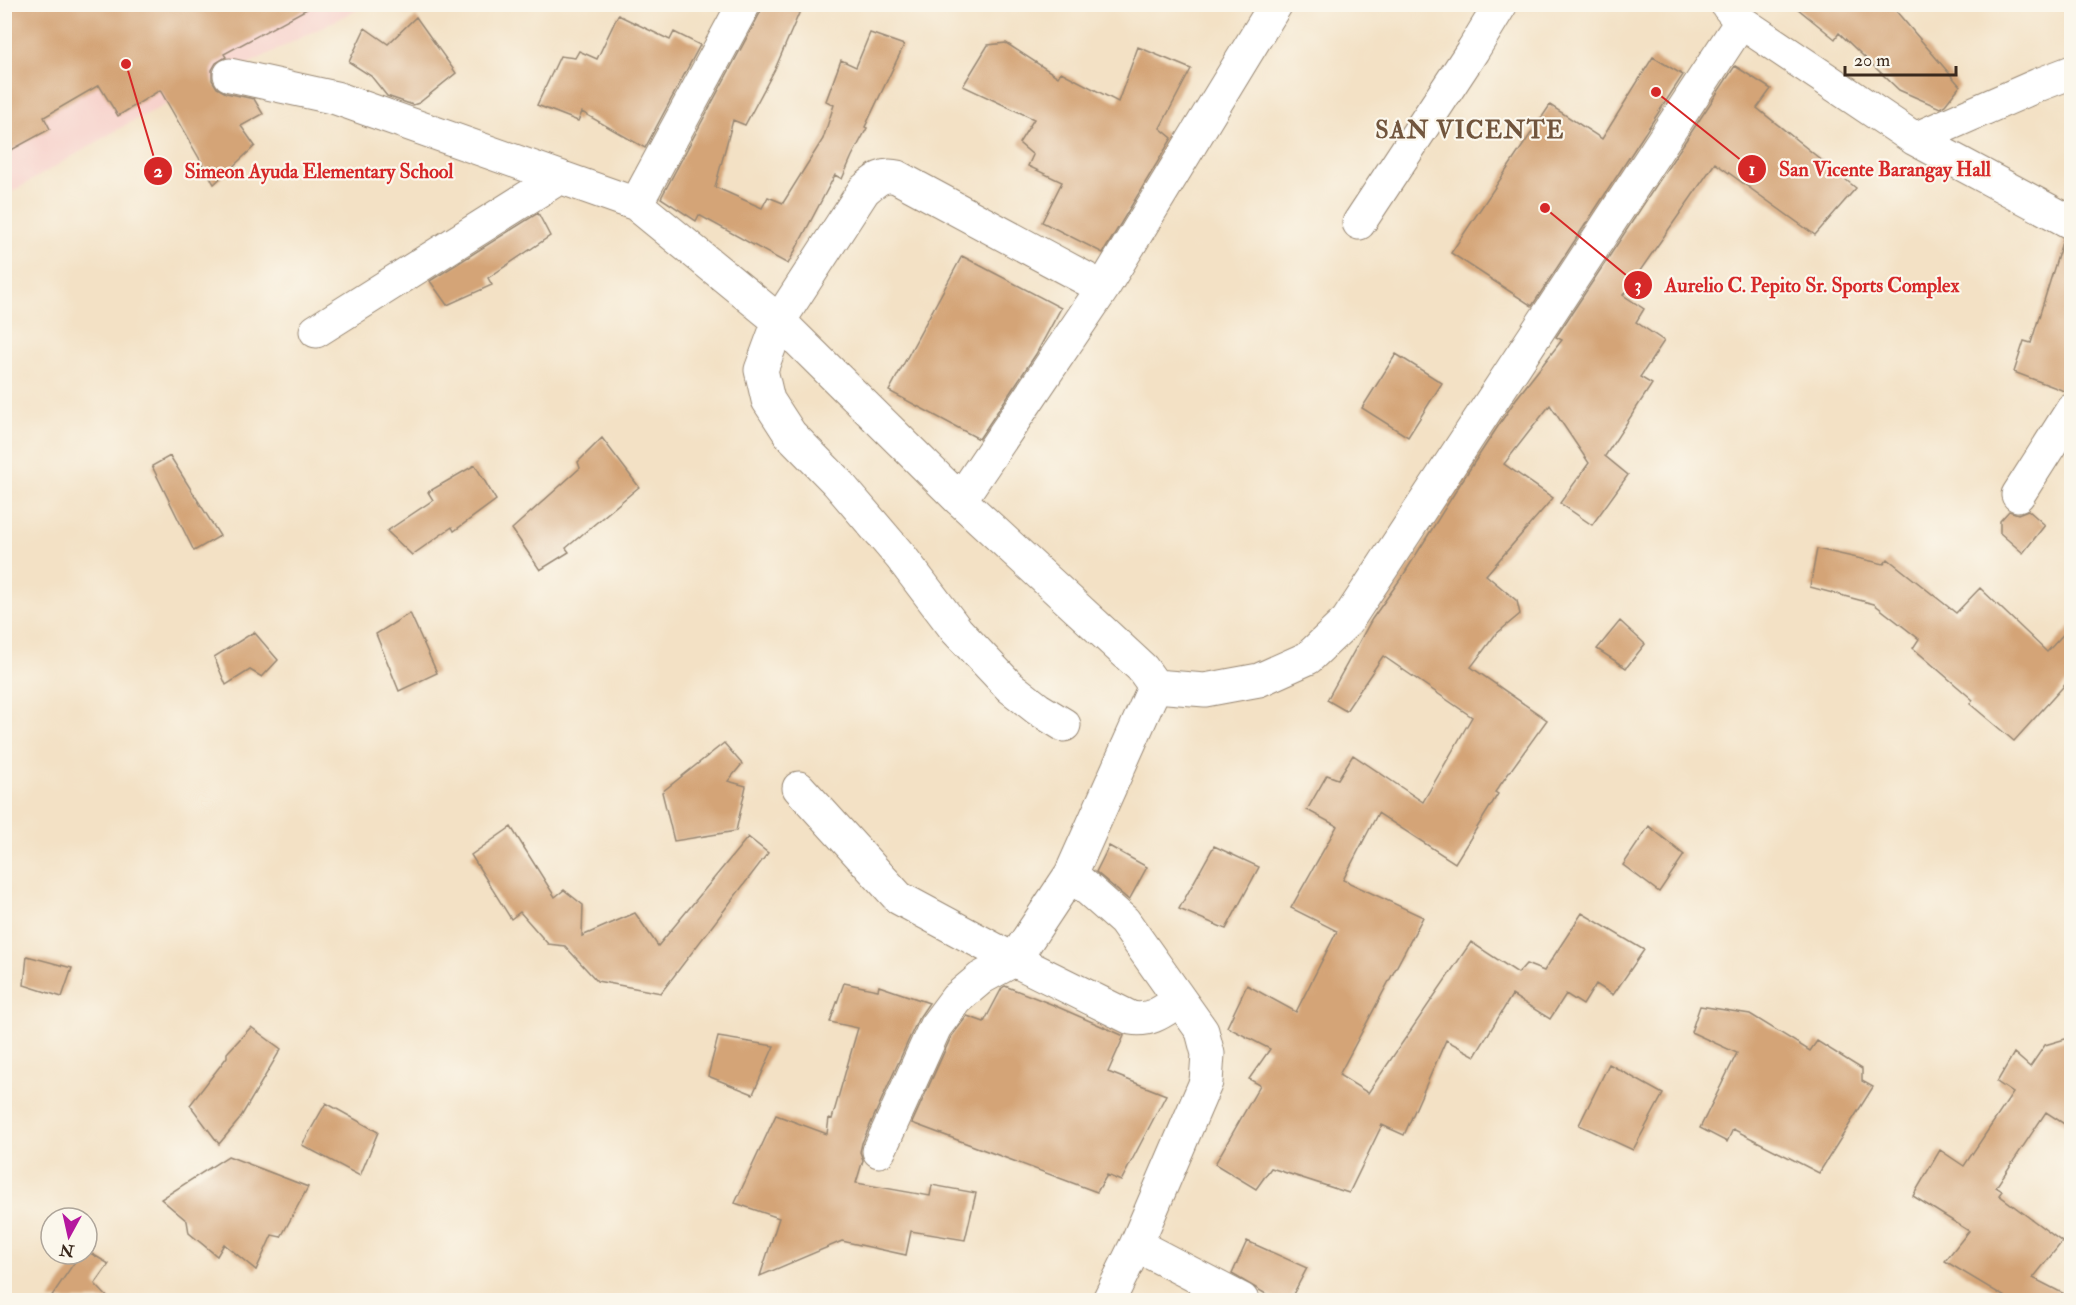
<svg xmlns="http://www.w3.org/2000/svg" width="2076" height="1305" font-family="'IM FELL Double Pica',serif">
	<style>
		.built { fill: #f7d0ca }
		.building { fill: #d4a477 }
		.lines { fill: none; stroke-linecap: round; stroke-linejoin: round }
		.minor-casing { stroke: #978672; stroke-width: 35 }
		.minor { stroke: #fff; stroke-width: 33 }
		.labels { text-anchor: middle; stroke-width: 4.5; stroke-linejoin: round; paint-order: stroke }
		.district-label { font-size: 24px; font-weight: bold; letter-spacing: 1.5px; fill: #71553d; stroke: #fbf7ec }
		.leader { fill: none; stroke: #d62828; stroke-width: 2 }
		.callout-dot { fill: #d62828; stroke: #fbf7ec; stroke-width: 2 }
		.mark-label { font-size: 18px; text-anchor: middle; font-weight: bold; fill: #fff }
		.callout-label { font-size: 20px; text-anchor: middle; font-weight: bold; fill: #d62828; stroke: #fbf7ec; stroke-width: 4.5; stroke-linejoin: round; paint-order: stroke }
	</style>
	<rect width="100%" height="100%" fill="#fbf7ec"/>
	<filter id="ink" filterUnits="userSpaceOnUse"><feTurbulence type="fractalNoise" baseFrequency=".0167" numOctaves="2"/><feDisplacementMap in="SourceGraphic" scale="12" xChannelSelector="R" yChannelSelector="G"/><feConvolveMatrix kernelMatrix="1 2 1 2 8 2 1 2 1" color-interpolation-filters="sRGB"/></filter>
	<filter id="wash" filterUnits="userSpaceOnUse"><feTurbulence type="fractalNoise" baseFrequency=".008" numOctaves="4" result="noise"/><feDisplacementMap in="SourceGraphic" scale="24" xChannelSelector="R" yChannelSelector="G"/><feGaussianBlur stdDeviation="1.35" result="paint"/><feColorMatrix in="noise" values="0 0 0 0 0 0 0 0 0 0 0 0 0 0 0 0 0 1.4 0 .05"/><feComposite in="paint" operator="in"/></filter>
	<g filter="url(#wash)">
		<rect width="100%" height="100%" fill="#f3e1c5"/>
		<!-- built -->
		<path class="built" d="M 4,5 L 367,5 L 127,124 L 5,196 Z"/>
		<g id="blocks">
			<!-- building -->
			<path class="building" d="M 4,4 L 316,4 L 224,54 L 226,57 L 216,63 L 212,70 L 212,80 L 217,88 L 226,93 L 254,99 L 263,114 L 241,126 L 255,146 L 214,184 L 160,90 L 118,116 L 99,85 L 44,117 L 50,129 L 4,154 Z
				M 763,4 L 803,4 L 775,69 L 745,125 L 733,120 L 715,187 L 762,208 L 768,197 L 783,203 L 823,139 L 834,105 L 826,101 L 841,60 L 856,67 L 870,33 L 904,45 L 865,127 L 867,128 L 852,156 L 842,179 L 835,175 L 788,264 L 699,215 L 696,221 L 661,198 L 760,13 Z
				M 1792,4 L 1890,4 L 1960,86 L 1945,105 L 1940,108 L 1899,90 L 1839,33 L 1835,39 Z
				M 618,15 L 670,40 L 674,32 L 700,45 L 645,148 L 582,112 L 578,121 L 537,105 L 560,56 L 575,58 L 579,51 L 597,59 Z
				M 416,17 L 456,73 L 419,103 L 413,105 L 387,96 L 371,76 L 349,62 L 365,28 L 388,44 Z
				M 1006,43 L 1058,77 L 1061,72 L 1118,102 L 1138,47 L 1191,69 L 1160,128 L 1172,138 L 1103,253 L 1042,222 L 1062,182 L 1028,166 L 1033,155 L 1019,143 L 1034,119 L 963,86 L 988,45 Z
				M 1653,57 L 1683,75 L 1532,306 L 1451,253 L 1550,105 L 1602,139 Z
				M 1735,66 L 1771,89 L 1757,108 L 1856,188 L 1815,235 L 1715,163 L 1623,295 L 1644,309 L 1636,322 L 1664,341 L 1640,377 L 1652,384 L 1605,456 L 1628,475 L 1592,525 L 1560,503 L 1589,463 L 1550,405 L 1504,464 L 1553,498 L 1486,575 L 1517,601 L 1520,614 L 1495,635 L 1471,667 L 1547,720 L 1495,792 L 1498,794 L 1455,863 L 1378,813 L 1343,880 L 1423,917 L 1339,1075 L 1368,1093 L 1471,942 L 1518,973 L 1526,964 L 1544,971 L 1582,913 L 1644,950 L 1613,995 L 1596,984 L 1583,1005 L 1566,994 L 1550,1019 L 1512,995 L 1475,1056 L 1446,1040 L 1404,1135 L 1382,1125 L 1349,1193 L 1271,1168 L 1256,1189 L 1215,1164 L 1260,1085 L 1249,1079 L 1270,1049 L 1227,1027 L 1247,985 L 1296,1012 L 1337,931 L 1291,908 L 1337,826 L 1307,810 L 1327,775 L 1338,779 L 1353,755 L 1423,802 L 1472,717 L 1383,656 L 1346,711 L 1327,700 L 1372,619 L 1404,574 L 1462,481 L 1516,399 L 1562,340 L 1556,337 Z
				M 538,213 L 550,236 L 488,278 L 492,285 L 447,305 L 430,281 Z
				M 2063,239 L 2072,242 L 2072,391 L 2067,392 L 2014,372 L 2024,341 L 2031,343 Z
				M 962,256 L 1061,308 L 1036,354 L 979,439 L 889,391 Z
				M 1396,354 L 1442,383 L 1408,437 L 1362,408 Z
				M 602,438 L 639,487 L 566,548 L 569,552 L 540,570 L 512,529 L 580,468 L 578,462 Z
				M 170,456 L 220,536 L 194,551 L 152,466 Z
				M 475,465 L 496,500 L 454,531 L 452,527 L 412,555 L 387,531 L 433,500 L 428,492 Z
				M 2028,510 L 2045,525 L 2023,553 L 2000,533 L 2000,521 L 2009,511 L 2018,514 Z
				M 1817,549 L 1884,564 L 1888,559 L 1956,613 L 1980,588 L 2047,652 L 2072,625 L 2072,677 L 2014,741 L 1970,704 L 1973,700 L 1913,648 L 1919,639 L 1874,604 L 1810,587 Z
				M 410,613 L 437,673 L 399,691 L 376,634 Z
				M 1620,621 L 1645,644 L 1626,668 L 1597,649 Z
				M 254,632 L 278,660 L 262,677 L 250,670 L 226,685 L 214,657 Z
				M 724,743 L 742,764 L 728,781 L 746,786 L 736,831 L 674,841 L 662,792 Z
				M 1649,826 L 1684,855 L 1659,892 L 1623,865 Z
				M 511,827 L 555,897 L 564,890 L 583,905 L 582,936 L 635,913 L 658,946 L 748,837 L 768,853 L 661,993 L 597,981 L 565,946 L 548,944 L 520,912 L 511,919 L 471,855 Z
				M 1109,846 L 1147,867 L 1129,900 L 1096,872 Z
				M 1214,846 L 1259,867 L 1226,929 L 1179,909 Z
				M 27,956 L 72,968 L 62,997 L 24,985 Z
				M 844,983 L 878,990 L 879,986 L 929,1003 L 918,1019 L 862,1143 L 860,1152 L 863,1160 L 856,1183 L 930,1196 L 932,1185 L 976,1193 L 965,1240 L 911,1231 L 906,1255 L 842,1241 L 760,1276 L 779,1218 L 735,1203 L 776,1115 L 827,1134 L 829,1118 L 832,1119 L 858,1028 L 830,1022 Z
				M 1005,986 L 1051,1004 L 1124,1036 L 1108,1072 L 1166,1095 L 1121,1181 L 1107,1175 L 1097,1192 L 912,1123 L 951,1037 L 967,1016 L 984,1022 L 1002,988 Z
				M 1700,1006 L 1750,1014 L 1810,1051 L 1817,1041 L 1862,1069 L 1862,1081 L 1873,1087 L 1819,1173 L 1733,1129 L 1727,1142 L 1700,1128 L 1737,1053 L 1691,1032 Z
				M 251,1027 L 281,1049 L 239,1120 L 219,1144 L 190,1105 L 227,1057 L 227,1053 Z
				M 718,1037 L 774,1046 L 753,1094 L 708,1076 Z
				M 2072,1037 L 2072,1129 L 2046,1112 L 1996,1187 L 2002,1191 L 1999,1195 L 2062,1242 L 2033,1278 L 2072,1298 L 2072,1300 L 2010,1300 L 1945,1261 L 1969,1231 L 1913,1196 L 1940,1150 L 1964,1166 L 2013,1093 L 1997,1082 L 2014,1053 L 2030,1067 L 2045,1045 Z
				M 1609,1064 L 1663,1094 L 1633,1150 L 1579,1125 Z
				M 326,1103 L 378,1132 L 360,1176 L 302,1145 Z
				M 228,1156 L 308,1187 L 281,1237 L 272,1235 L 256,1270 L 224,1244 L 217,1256 L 189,1233 L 187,1221 L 161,1199 Z
				M 1247,1241 L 1307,1268 L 1290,1300 L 1276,1300 L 1232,1274 Z
				M 87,1251 L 109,1264 L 95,1284 L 110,1300 L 49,1300 L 80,1254 L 87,1254 Z"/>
		</g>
	</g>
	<g filter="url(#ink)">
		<use href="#blocks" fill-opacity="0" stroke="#978672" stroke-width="1.5"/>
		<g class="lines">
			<defs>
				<path id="minor" d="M 1728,6 L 1741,22 L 1915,139 L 2072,223
					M 230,75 L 336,98 L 636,204 L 779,321 L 960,500 L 1142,668 L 1155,686 L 1205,690 L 1259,680 L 1308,658 L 1347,621 L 1741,22
					M 1915,139 L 2038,85 L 2072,72
					M 636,204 L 744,4
					M 1359,223 L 1473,50 L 1501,4
					M 316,331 L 560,177
					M 2018,495 L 2072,410
					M 960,500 L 1103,288 L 1276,4
					M 1064,725 L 1038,709 L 1010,687 L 957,631 L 901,557 L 837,482 L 790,434 L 768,400 L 761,370 L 779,321 L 864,190 C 875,181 882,173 897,177 L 1103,288
					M 799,788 L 899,898 L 1014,960 L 1131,1018 C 1151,1022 1164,1010 1180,1000
					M 1071,874 L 1124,921 L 1202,1031 L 1208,1054 L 1206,1082 L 1136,1245 L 1109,1300
					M 879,1151 L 935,1027 L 956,999 L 981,978 L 1014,960 L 1071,874 L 1155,686
					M 1136,1245 L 1242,1300"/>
			</defs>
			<!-- minor casing -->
			<use href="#minor" class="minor-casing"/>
			<!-- minor -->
			<use href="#minor" class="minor"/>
		</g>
	</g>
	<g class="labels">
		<!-- district labels -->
		<g class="district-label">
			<text x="1470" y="138">SAN VICENTE</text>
		</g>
	</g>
	<!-- callouts -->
	<path class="leader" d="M1656 92L1752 169M126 64L158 171M1545 208L1638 285"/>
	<g class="callout-dot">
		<circle cx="1656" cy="92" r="6"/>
		<circle cx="126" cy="64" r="6"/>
		<circle cx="1545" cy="208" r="6"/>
		<circle cx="1752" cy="169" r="15"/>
		<circle cx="158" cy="171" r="15"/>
		<circle cx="1638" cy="285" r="15"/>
	</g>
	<g class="mark-label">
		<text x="1752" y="175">1</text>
		<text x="158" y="177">2</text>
		<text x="1638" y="291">3</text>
	</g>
	<g class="callout-label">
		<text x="1885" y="176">San Vicente Barangay Hall</text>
		<text x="319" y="178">Simeon Ayuda Elementary School</text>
		<text x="1812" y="292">Aurelio C. Pepito Sr. Sports Complex</text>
	</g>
	<!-- margin -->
	<rect width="2076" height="1305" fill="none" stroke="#fbf7ec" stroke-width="24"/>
	<!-- north arrow -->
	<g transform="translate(69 1236) rotate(188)"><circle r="28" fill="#fbf7ec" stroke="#aea59a" stroke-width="1.5"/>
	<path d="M0-4.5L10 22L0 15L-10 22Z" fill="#b5179e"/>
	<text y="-9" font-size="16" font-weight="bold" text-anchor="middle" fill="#3b2a1e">N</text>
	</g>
	<!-- scale -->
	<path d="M1845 66v9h111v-9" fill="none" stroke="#3b2a1e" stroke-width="3"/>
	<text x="1854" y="66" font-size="18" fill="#3b2a1e" stroke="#fbf7ec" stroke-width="4.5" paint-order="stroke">20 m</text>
</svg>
